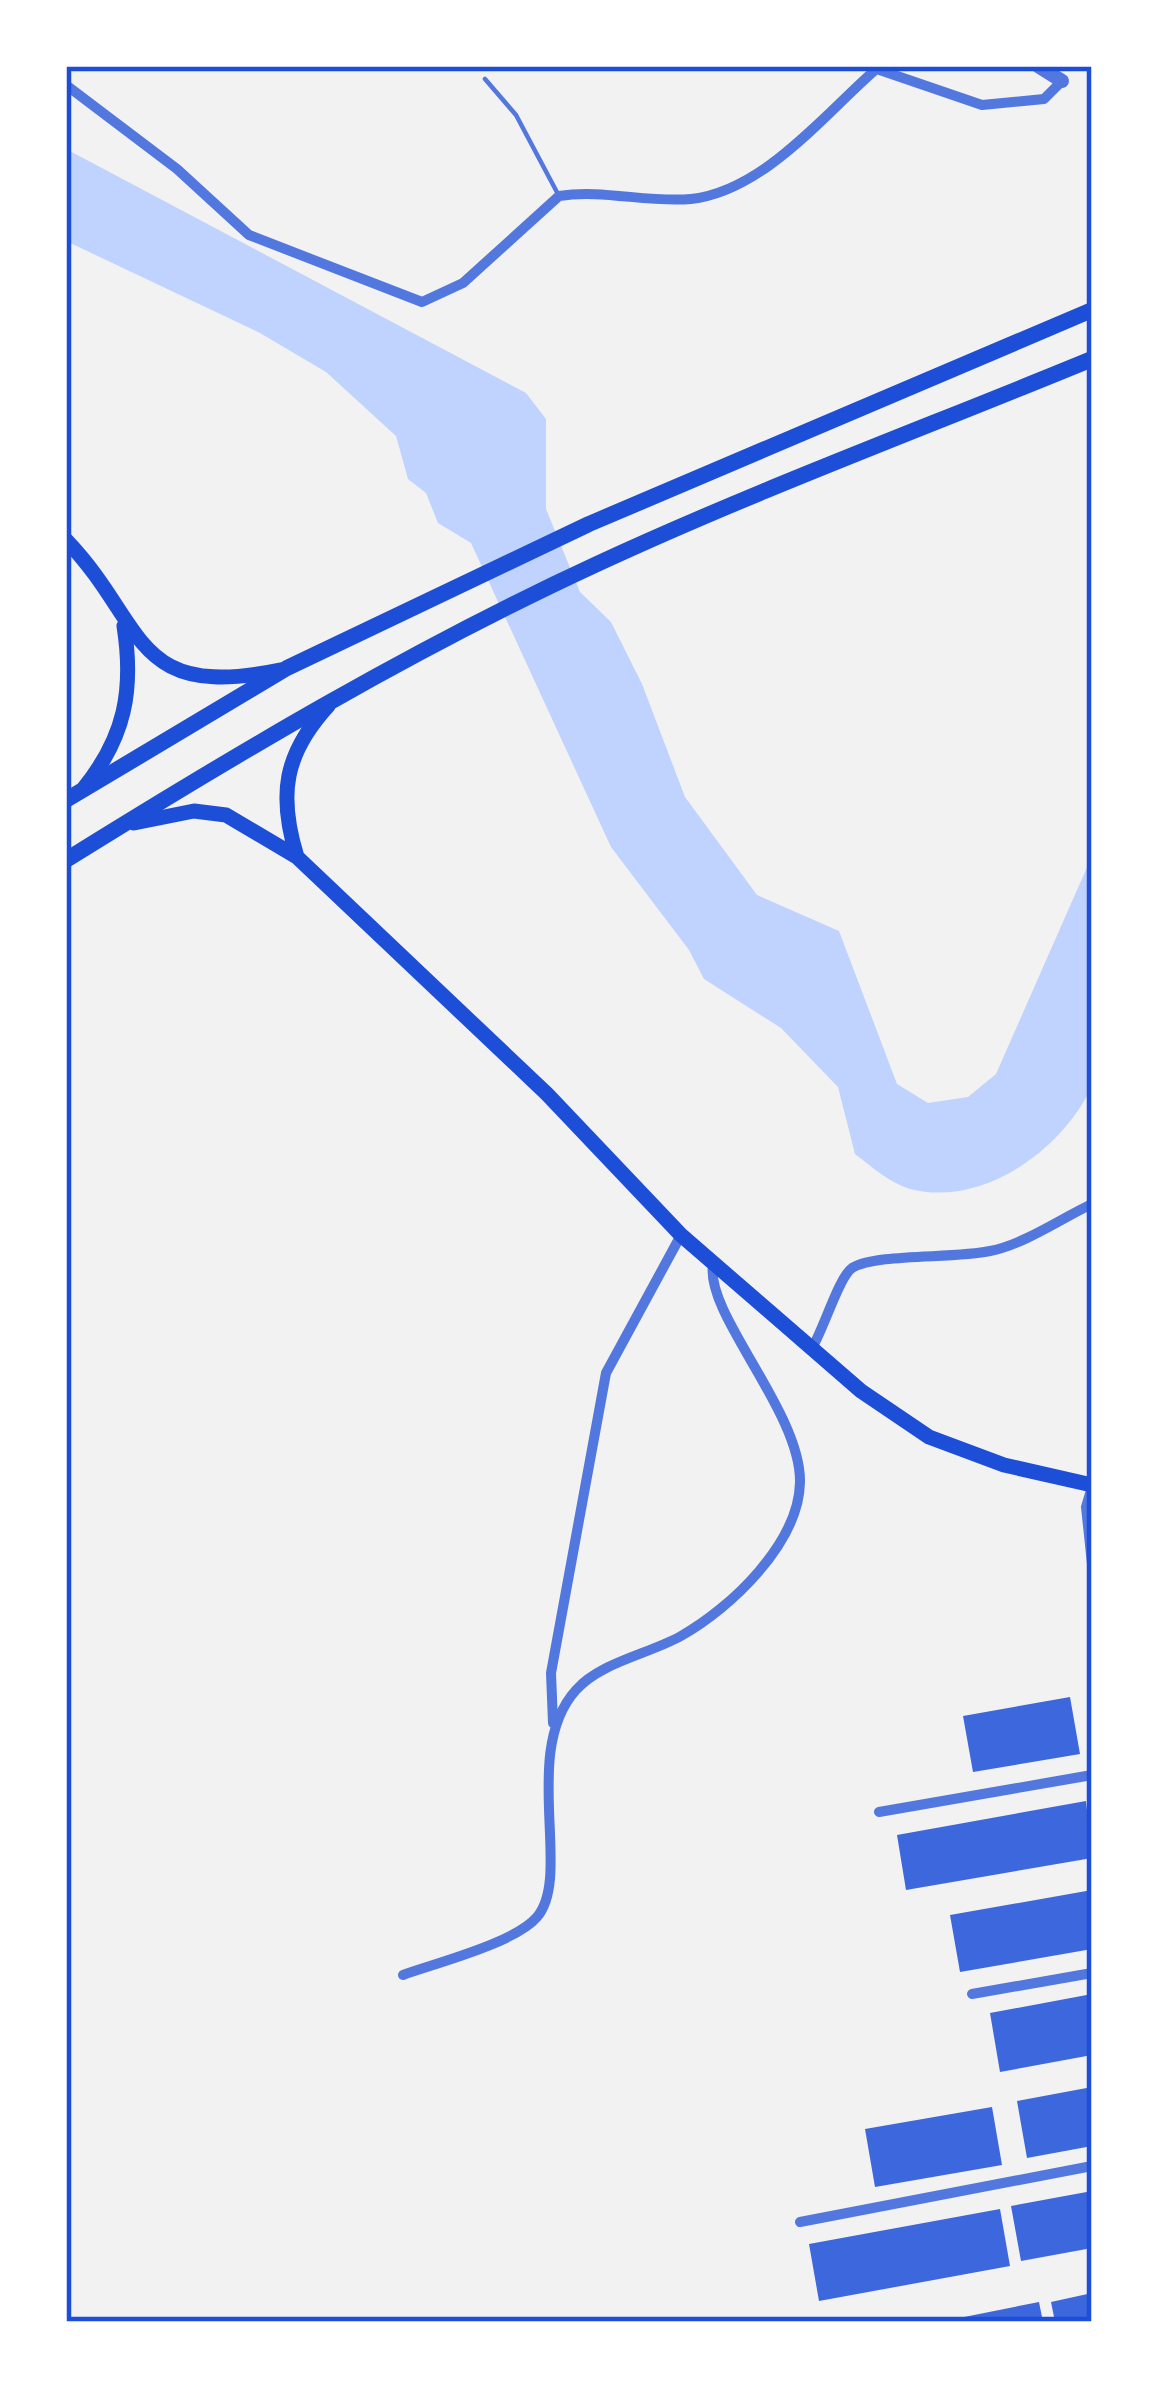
<svg xmlns="http://www.w3.org/2000/svg" width="1158" height="2388" font-family="Karla,sans-serif">
	<style>
		.water { fill: #bfd3fe }
		.building { fill: #3d67dc }
		.lines { fill: none; stroke-linecap: round; stroke-linejoin: round }
		.service { stroke: #5277de; stroke-width: 4.5 }
		.minor { stroke: #5277de; stroke-width: 10 }
		.tertiary { stroke: #5277de; stroke-width: 14 }
		.secondary { stroke: #1d4ed8; stroke-width: 15 }
		.primary { stroke: #1d4ed8; stroke-width: 16 }
		.neatline { fill: none; stroke: #1d4ed8; stroke-width: 4.5 }
	</style>
	<rect width="100%" height="100%" fill="#f2f2f2"/>
	<!-- water -->
	<path class="water" d="M 66,149 L 526,393 L 546,419 L 546,509 L 580,592 L 611,622 L 642,684 L 685,797 L 757,895 L 839,931 L 897,1084 L 928,1103 L 968,1097 L 996,1074 L 1092,856 L 1092,1086 C 1063,1149 983,1208 910,1189 C 890,1183 872,1167 855,1154 L 838,1087 L 781,1028 L 704,979 L 689,950 L 611,847 L 471,543 L 438,523 L 426,493 L 408,479 L 396,436 L 326,372 L 260,333 L 66,241 Z"/>
	<!-- building -->
	<path class="building" d="M 1070,1697 L 1080,1754 L 973,1772 L 963,1716 Z
		M 1086,1801 L 1092,1858 L 906,1890 L 897,1835 Z
		M 1092,1890 L 1092,1949 L 960,1972 L 950,1915 Z
		M 1092,1994 L 1092,2055 L 1000,2072 L 990,2013 Z
		M 1092,2087 L 1092,2146 L 1027,2158 L 1017,2101 Z
		M 992,2107 L 1002,2165 L 875,2187 L 865,2129 Z
		M 1092,2191 L 1092,2248 L 1021,2261 L 1011,2206 Z
		M 1000,2209 L 1010,2266 L 819,2301 L 809,2244 Z
		M 1092,2293 L 1092,2322 L 1055,2322 L 1051,2302 Z
		M 1039,2302 L 1043,2322 L 949,2322 L 949,2320 Z"/>
	<g class="lines">
		<!-- service -->
		<path class="service" d="M 485,79 L 516,115 L 559,196"/>
		<!-- minor -->
		<path class="minor" d="M 868,66 L 982,105 L 1044,99 L 1062,81
			M 66,85 L 177,169 L 249,235 L 422,302 L 463,283 L 559,196 C 603,189 647,203 691,199 C 763,191 823,116 874,71
			M 811,1350 C 823,1331 839,1277 852,1268 C 876,1253 954,1259 990,1251 C 1025,1244 1060,1219 1092,1204
			M 1092,1487 L 1086,1507 L 1092,1564
			M 553,1723 L 551,1673 L 606,1373 L 681,1235
			M 879,1812 L 1092,1775
			M 403,1975 C 436,1963 515,1943 537,1917 C 573,1875 520,1752 576,1690 C 601,1662 649,1654 681,1636 C 731,1608 799,1543 800,1482 C 801,1412 705,1314 713,1265
			M 972,1994 L 1092,1973
			M 800,2222 L 1092,2166"/>
		<!-- tertiary -->
		<path class="tertiary" d="M 1038,66 L 1062,81"/>
		<!-- secondary -->
		<path class="secondary" d="M 66,540 C 147,624 130,701 280,670
			M 84,788 C 125,737 134,690 124,626
			M 134,823 L 194,811 L 226,815 L 297,857 L 547,1094 L 681,1235 L 861,1391 L 929,1437 L 1004,1465 L 1092,1485
			M 297,857 C 278,795 284,754 328,706"/>
		<!-- primary -->
		<path class="primary" d="M 66,800 L 287,668 L 589,524 L 1092,310
			M 66,860 C 238,753 413,649 597,564 C 759,489 927,427 1092,359"/>
	</g>
	<!-- border -->
	<rect width="1158" height="2388" fill="none" stroke="#ffffff" stroke-width="138"/>
	<rect x="69" y="69" width="1020" height="2250" class="neatline"/>
</svg>
